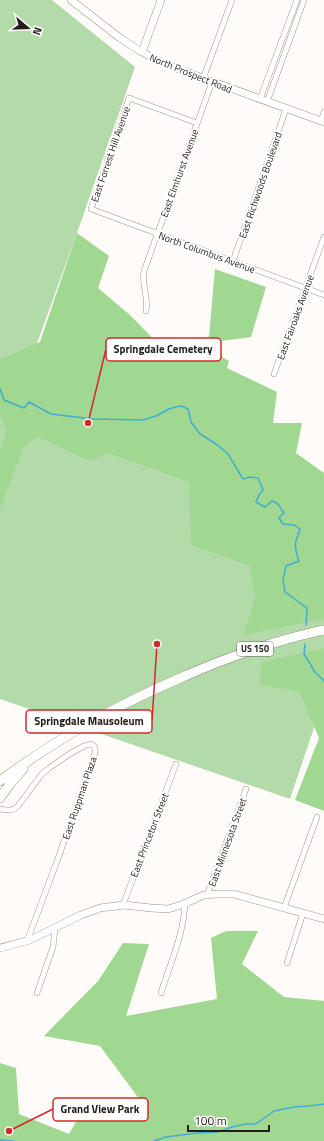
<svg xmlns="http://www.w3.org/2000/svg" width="324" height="1141" font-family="'Titillium Web',sans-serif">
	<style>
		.green { fill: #b3dba9 }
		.forest { fill: #a0d791 }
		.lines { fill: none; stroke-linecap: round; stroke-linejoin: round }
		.stream { stroke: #42aed2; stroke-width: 1.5 }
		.street-casing { stroke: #a09385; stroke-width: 6 }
		.secondary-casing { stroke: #a09385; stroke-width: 8 }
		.highway-casing { stroke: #a09385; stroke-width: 10 }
		.street { stroke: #fff; stroke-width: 5 }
		.secondary { stroke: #fff; stroke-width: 7 }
		.highway { stroke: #fff; stroke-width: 9 }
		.labels { text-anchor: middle; stroke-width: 4; stroke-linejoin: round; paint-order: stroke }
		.shield { fill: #fff; stroke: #64615d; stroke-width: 1 }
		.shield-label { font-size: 9px; font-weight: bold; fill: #221d18 }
		.street-label { font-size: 10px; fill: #221d18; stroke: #fff }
		.leader { fill: none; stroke: #d62828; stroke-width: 1.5 }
		.callout-dot { fill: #d62828; stroke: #fff; stroke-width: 1.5 }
		.callout { fill: #fff; stroke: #d62828; stroke-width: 1.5 }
		.callout-label { font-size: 11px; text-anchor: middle; font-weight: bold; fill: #221d18 }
	</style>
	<rect width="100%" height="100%" fill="#fefbf8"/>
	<!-- green -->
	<path class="green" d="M 0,0 L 52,0 L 135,67 L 77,233 L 27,371 L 324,475 L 324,698 L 290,799 L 0,699 Z"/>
	<!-- forest -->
	<path class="forest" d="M 77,233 L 109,256 L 98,288 L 130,315 L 171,357 L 209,337 L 215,269 L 266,287 L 251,337 L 221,341 L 212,351 L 229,361 L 227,368 L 277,392 L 273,423 L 302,423 L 296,453 L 324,473 L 324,619 L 244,635 L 255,596 L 250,566 L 191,545 L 189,482 L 108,453 L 90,461 L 38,437 L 23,448 L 0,509 L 0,451 L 7,432 L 0,416 L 0,359 L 40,342 Z
		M 324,648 L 324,811 L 295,800 L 319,738 L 299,691 L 259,685 L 262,662 Z
		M 226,931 L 258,931 L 242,964 L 284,997 L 324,1001 L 324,1141 L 0,1141 L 0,1063 L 16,1068 L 19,1114 L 69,1134 L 85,1106 L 140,1100 L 100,1046 L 44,1036 L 98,981 L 123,943 L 149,944 L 126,1016 L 217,999 L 211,938 Z"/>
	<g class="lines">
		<!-- stream -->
		<path class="stream" d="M 0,389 L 4,400 L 24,408 L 29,402 L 51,414 L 93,419 L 143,420 L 156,416 L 169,409 L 176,407 L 181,406 L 188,409 L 191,422 L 200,434 L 216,444 L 228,454 L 243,479 L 250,477 L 258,478 L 263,490 L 259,495 L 256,502 L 265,507 L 272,501 L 277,503 L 284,513 L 279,518 L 283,524 L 294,525 L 300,529 C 299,534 297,537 296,541 C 294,547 297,555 299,561 L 286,566 L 283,580 L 285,592 L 307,608 L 306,625
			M 305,644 L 304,654 L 315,672 L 324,681
			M 0,1140 L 13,1141
			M 154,1141 L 166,1137 L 197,1133 L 218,1132 L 232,1127 L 246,1124 L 254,1124 L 259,1122 L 274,1111 L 294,1107 L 309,1106 L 324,1104"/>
		<defs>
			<path id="street" d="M 203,79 L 232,0
				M 260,99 L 297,0
				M 267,102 L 304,0
				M 321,121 L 324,112
				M 197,123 L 129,98 L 91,209 L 324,295
				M 233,261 L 286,109
				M 146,311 C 149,297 141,285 144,271 L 212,82
				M 274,374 L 324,237
				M 0,809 C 7,810 12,812 18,806 L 41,775 L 49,768 L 71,753 L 84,746 L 90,744 C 94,745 96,748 95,753 L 56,864 L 27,941
				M 207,895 L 246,789
				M 123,905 L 176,764
				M 284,908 L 317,817
				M 287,963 L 303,913
				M 37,993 L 53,947 L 55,928
				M 161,993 C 170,964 184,934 185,903"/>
			<path id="secondary" d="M 71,0 L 120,38 L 140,51 L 161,62 L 186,72 L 324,122
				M 142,52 L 161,0
				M 0,948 L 30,940 L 81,915 L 100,908 L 124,905 L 151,908 L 168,909 L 181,905 L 204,895 L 217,894 L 234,894 L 324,919"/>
			<path id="highway" d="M 0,781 C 55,740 115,706 178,679 C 225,658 273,641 324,630
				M 0,798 L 10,784 L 23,769"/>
		</defs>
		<!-- street casing -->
		<use href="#street" class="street-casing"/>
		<!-- secondary casing -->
		<use href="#secondary" class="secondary-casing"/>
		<!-- highway casing -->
		<use href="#highway" class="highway-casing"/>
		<!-- street -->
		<use href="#street" class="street"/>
		<!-- secondary -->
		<use href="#secondary" class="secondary"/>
		<!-- highway -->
		<use href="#highway" class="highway"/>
	</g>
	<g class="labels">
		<!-- shield labels -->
		<rect class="shield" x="237" y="642" width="36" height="14" rx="3"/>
		<g class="shield-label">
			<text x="255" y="652">US 150</text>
		</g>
		<!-- street labels -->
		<g class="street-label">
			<text transform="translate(191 73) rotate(22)" y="4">North Prospect Road</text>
			<text transform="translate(110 154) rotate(-71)" y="4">East Forrest Hill Avenue</text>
			<text transform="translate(179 173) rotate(-70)" y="4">East Elmhurst Avenue</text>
			<text transform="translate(260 185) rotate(-71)" y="4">East Richwoods Boulevard</text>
			<text transform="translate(207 252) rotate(20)" y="4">North Columbus Avenue</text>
			<text transform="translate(295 317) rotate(-70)" y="4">East Fairoaks Avenue</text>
			<text transform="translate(79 798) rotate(-71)" y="4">East Ruppman Plaza</text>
			<text transform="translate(149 835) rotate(-69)" y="4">East Princeton Street</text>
			<text transform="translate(227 842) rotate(-70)" y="4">East Minnesota Street</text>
		</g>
	</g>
	<!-- callouts -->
	<path class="leader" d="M88 423L106 349M157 644L152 721M9 1131L53 1109"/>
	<g class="callout-dot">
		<circle cx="88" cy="423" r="4"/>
		<circle cx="157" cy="644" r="4"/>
		<circle cx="9" cy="1131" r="4"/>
	</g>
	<g class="callout">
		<rect x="106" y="338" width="115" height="23" rx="4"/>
		<rect x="26" y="710" width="126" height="23" rx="4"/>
		<rect x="53" y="1098" width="95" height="23" rx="4"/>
	</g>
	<g class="callout-label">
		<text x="163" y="353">Springdale Cemetery</text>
		<text x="89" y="725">Springdale Mausoleum</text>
		<text x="100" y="1113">Grand View Park</text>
	</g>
	<!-- north arrow -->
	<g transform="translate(28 28) rotate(109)" stroke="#ffffff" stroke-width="3" paint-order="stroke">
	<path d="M0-3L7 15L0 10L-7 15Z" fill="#221d18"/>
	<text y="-6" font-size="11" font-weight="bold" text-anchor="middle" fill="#221d18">N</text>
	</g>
	<!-- scale -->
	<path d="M188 1125v6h81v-6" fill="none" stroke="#221d18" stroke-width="2"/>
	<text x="194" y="1125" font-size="12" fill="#221d18" stroke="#ffffff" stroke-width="3" paint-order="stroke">100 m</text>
</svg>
